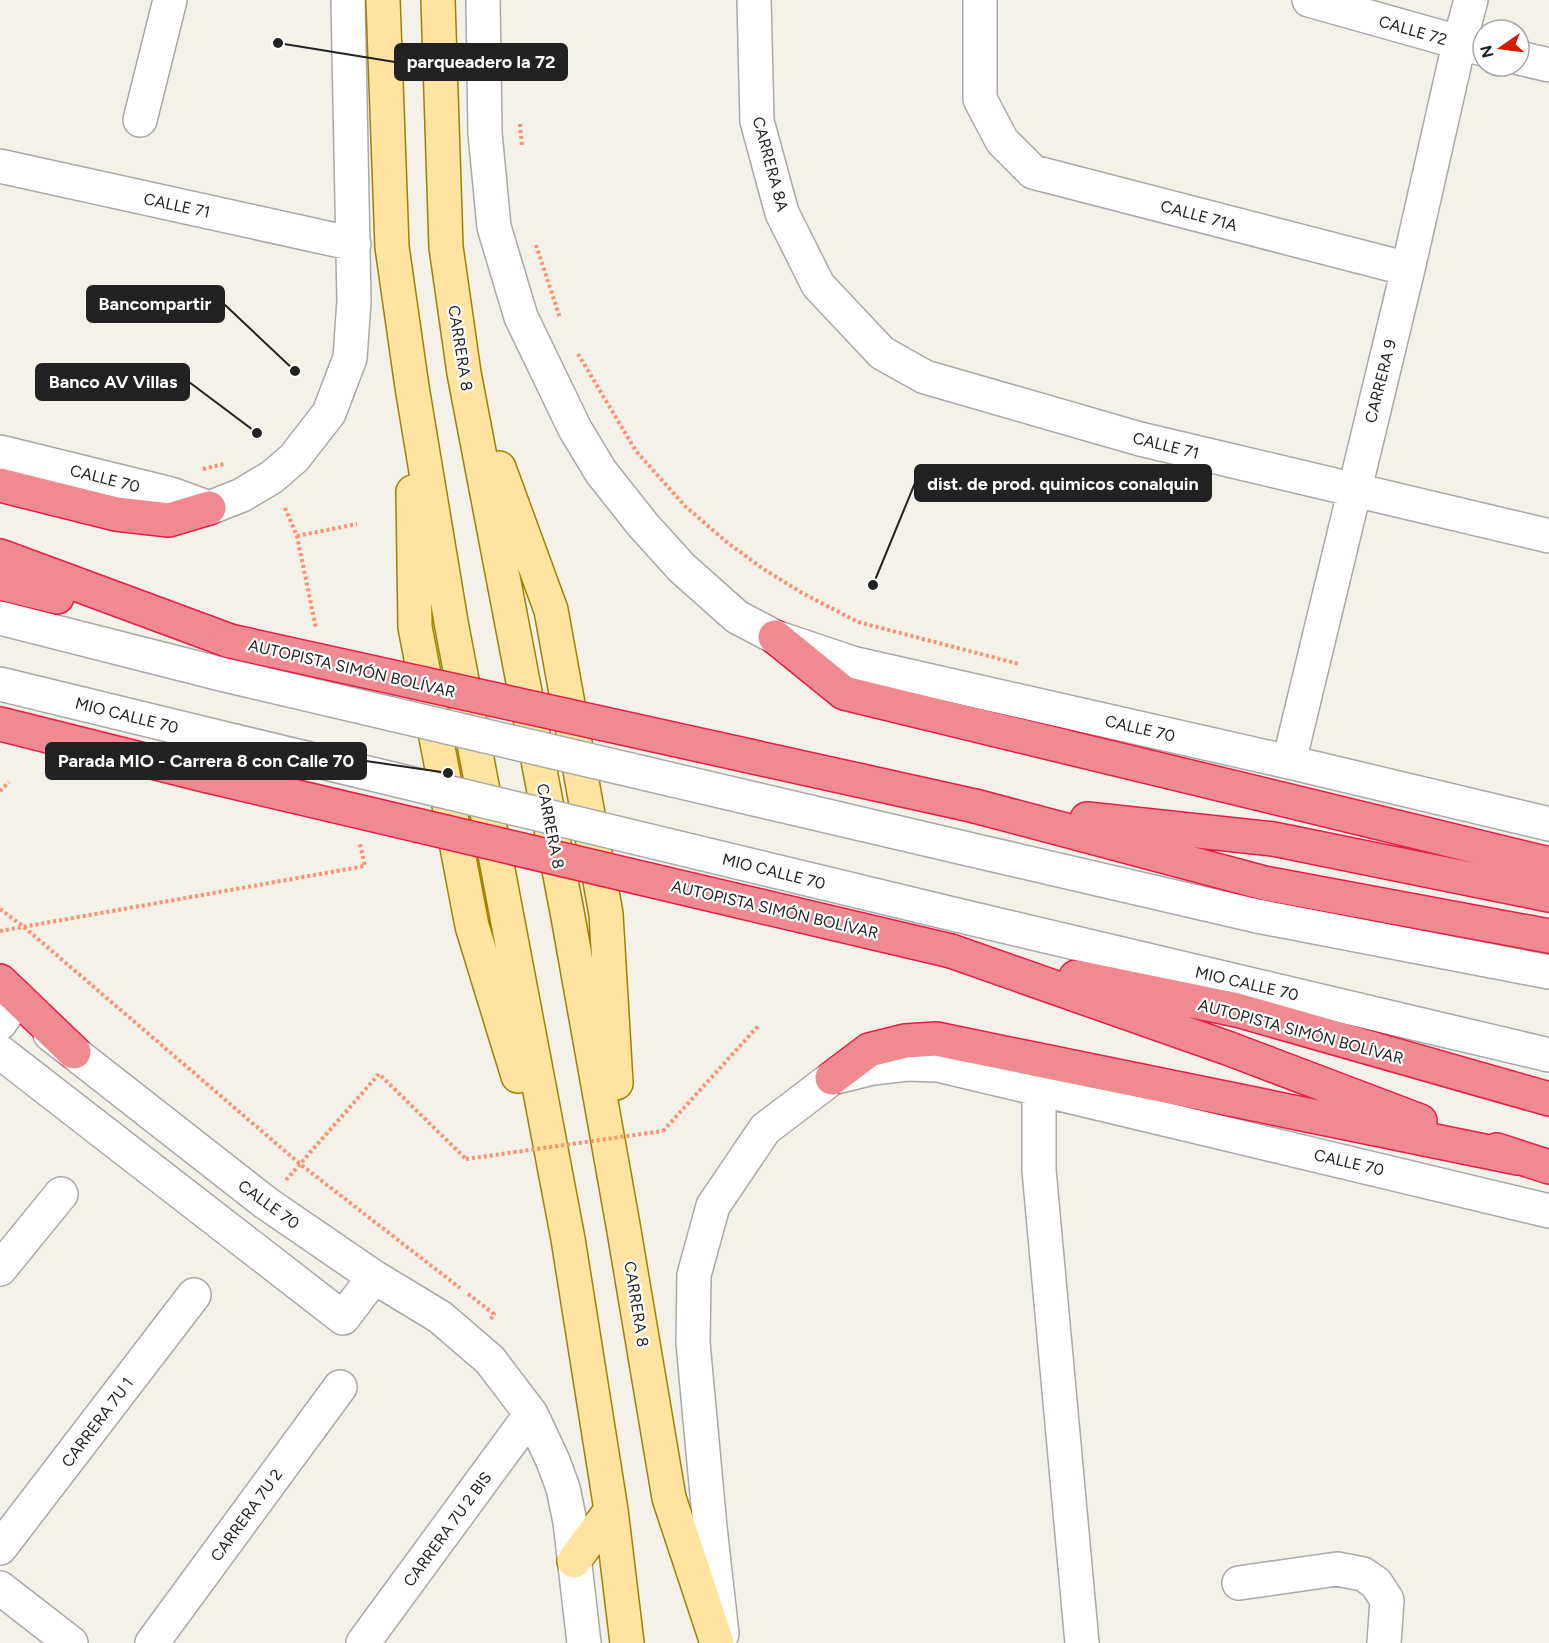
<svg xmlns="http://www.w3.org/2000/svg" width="1549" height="1643" font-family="Figtree,sans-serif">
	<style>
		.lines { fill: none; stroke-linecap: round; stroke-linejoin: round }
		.minor-casing { stroke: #a9a9a9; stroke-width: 36 }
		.major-casing { stroke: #a08100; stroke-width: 36 }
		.highway-casing { stroke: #ea1c46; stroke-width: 36 }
		.path { stroke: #ff906d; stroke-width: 4; stroke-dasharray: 3 3; stroke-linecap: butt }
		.minor { stroke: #fff; stroke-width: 33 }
		.major { stroke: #ffe3a1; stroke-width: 33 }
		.highway { stroke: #ef8b90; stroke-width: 33 }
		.minor-bridge-casing { stroke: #a9a9a9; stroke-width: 36; stroke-linecap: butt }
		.highway-bridge-casing { stroke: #ea1c46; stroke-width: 36; stroke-linecap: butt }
		.path-bridge { stroke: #ff906d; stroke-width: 4; stroke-dasharray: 3 3; stroke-linecap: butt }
		.minor-bridge { stroke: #fff; stroke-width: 33 }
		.highway-bridge { stroke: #ef8b90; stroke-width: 33 }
		.labels { text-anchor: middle; stroke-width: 4.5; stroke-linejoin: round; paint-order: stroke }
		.street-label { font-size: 16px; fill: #222; stroke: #fff }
		.leader { fill: none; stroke: #222; stroke-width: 2 }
		.callout-dot { fill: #222; stroke: #fff; stroke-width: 2 }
		.callout { fill: #222; stroke: #222; stroke-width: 2 }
		.callout-label { font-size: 18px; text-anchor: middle; font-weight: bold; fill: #fff }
	</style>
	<rect width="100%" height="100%" fill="#f3f1e8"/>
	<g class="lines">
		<defs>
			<path id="minor" d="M 483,0 L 485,133 L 494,227 L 521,317 L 575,429 L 601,472 L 643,525 L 682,568 L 737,617 L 775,637 L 852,663 L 1289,762 L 1549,824
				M 754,0 L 757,121 L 782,213 L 818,285 L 882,353 L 925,377 L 1140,439 L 1549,536
				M 980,0 L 980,99 L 1002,141 L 1033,172 L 1408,269
				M 1309,0 L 1483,49
				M 1519,58 L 1549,65
				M 140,120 L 170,0
				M 0,166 L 354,244
				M 0,452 L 171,494 L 209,508 L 242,495 L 272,477 L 294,458 L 329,413 L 350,358 L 354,301 L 348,0
				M 0,618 L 225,675
				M 0,684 L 214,736
				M 1289,762 L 1408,269 L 1459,44 L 1471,0
				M 968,849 L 1257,916 L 1549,972
				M 957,915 L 1549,1055
				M 0,1023 L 12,1006
				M 50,1034 L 266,1203 L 374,1277 L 440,1317 L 490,1360 L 531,1414 L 553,1461 L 563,1488 L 570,1522 L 584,1643
				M 0,1052 L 343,1318 L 374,1277
				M 1039,1088 L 1039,1170 L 1082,1643
				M 0,1269 L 61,1194
				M 0,1548 L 194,1295
				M 1239,1583 L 1337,1569 L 1363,1574 L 1376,1583 L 1387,1600 L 1384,1643
				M 0,1588 L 71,1643
				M 722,1634 L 710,1527 L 693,1343 L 694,1275 L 713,1206 L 765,1129 L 832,1078 L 873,1068 L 907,1064 L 938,1065 L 1549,1211
				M 152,1643 L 340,1387
				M 363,1643 L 531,1414"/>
			<path id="major" d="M 383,0 L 392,247 L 412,387 L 451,622 L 568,1239 L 611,1510 L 627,1643
				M 438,0 L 446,247 L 464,373 L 568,917 L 623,1225 L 669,1498 L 717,1643
				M 499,468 L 551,610 L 606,914 L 616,1083
				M 413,492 L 415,627 L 472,926 L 518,1076
				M 574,1561 L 611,1510"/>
			<path id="highway" d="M 0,485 L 116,514 L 169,520 L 209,508
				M 0,556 L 230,641
				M 0,583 L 57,597
				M 775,637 L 844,693 L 1549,864
				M 0,724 L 208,776
				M 975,806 L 1264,883 L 1549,936
				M 1087,819 L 1273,839 L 1549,895
				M 951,951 L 1230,1049 L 1420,1121
				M 1076,977 L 1237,1010 L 1549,1099
				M 0,981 L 74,1052
				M 832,1078 L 869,1050 L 905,1041 L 936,1039 L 1518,1158
				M 1497,1150 L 1549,1167"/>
		</defs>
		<!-- minor casing -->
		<use href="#minor" class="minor-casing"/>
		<!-- major casing -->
		<use href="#major" class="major-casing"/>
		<!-- highway casing -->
		<use href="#highway" class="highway-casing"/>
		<!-- path -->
		<path class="path" d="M 520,124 L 522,146
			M 536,245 L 560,318
			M 578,354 L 636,451 L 685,506 L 729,544 L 765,570 L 804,594 L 858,622 L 1019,664
			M 203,469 L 224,464
			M 285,508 L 297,536 L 316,628
			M 297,536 L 357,524
			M 0,791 L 9,782
			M 0,909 L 24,927 L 300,1164 L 460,1288
			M 0,931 L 365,866 L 360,844
			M 663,1131 L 759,1025
			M 286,1180 L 379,1074 L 466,1159
			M 468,1294 L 494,1314 L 491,1319"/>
		<!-- minor -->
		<use href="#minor" class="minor"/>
		<!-- major -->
		<use href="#major" class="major"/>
		<!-- highway -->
		<use href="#highway" class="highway"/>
		<defs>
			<path id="minor-bridge" d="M 225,675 L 968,849
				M 214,736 L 957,915"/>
			<path id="highway-bridge" d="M 230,641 L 975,806
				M 208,776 L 951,951"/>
		</defs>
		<!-- minor-bridge casing -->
		<use href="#minor-bridge" class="minor-bridge-casing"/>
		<!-- highway-bridge casing -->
		<use href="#highway-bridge" class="highway-bridge-casing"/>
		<!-- path-bridge -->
		<path class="path-bridge" d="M 466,1159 L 663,1131"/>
		<!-- minor-bridge -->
		<use href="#minor-bridge" class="minor-bridge"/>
		<!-- highway-bridge -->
		<use href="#highway-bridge" class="highway-bridge"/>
	</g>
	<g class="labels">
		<!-- street labels -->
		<g class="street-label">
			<text transform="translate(1413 30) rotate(16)" y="6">CALLE 72</text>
			<text transform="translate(771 164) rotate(75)" y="6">CARRERA 8A</text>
			<text transform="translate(177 205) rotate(12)" y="6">CALLE 71</text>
			<text transform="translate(1199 215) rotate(15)" y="6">CALLE 71A</text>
			<text transform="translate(461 348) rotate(81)" y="6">CARRERA 8</text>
			<text transform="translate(1380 381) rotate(-76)" y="6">CARRERA 9</text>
			<text transform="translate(1166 445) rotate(14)" y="6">CALLE 71</text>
			<text transform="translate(105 478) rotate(14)" y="6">CALLE 70</text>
			<text transform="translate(352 668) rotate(13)" y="6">AUTOPISTA SIMÓN BOLÍVAR</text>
			<text transform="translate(127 715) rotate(14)" y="6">MIO CALLE 70</text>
			<text transform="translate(1140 728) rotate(13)" y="6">CALLE 70</text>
			<text transform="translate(551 826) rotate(79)" y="6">CARRERA 8</text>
			<text transform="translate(774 871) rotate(14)" y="6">MIO CALLE 70</text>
			<text transform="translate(775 909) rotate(13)" y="6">AUTOPISTA SIMÓN BOLÍVAR</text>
			<text transform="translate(1247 983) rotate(13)" y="6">MIO CALLE 70</text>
			<text transform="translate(1301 1031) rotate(15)" y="6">AUTOPISTA SIMÓN BOLÍVAR</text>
			<text transform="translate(1349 1162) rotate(13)" y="6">CALLE 70</text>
			<text transform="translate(269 1204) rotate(36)" y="6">CALLE 70</text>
			<text transform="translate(637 1304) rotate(81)" y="6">CARRERA 8</text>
			<text transform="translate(97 1422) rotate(-53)" y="6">CARRERA 7U 1</text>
			<text transform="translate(246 1515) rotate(-54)" y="6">CARRERA 7U 2</text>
			<text transform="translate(447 1529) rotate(-54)" y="6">CARRERA 7U 2 BIS</text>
		</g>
	</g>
	<!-- callouts -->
	<path class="leader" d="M278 43L395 62M295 371L224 304M257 433L189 382M873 585L915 483M448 773L366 761"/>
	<g class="callout-dot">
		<circle cx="278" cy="43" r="6"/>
		<circle cx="295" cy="371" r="6"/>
		<circle cx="257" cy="433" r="6"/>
		<circle cx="873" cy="585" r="6"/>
		<circle cx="448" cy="773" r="6"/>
	</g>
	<g class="callout">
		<rect x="395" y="44" width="172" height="36" rx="6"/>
		<rect x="87" y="286" width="137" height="36" rx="6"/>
		<rect x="36" y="364" width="153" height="36" rx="6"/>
		<rect x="915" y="465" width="296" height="36" rx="6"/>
		<rect x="46" y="743" width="320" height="36" rx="6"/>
	</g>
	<g class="callout-label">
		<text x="481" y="68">parqueadero la 72</text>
		<text x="155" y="310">Bancompartir</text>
		<text x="113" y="388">Banco AV Villas</text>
		<text x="1063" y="490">dist. de prod. quimicos conalquin</text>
		<text x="206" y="767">Parada MIO - Carrera 8 con Calle 70</text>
	</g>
	<!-- north arrow -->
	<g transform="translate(1501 48) rotate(256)"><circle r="28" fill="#ffffff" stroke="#a7a7a7" stroke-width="1.5"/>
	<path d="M0-4.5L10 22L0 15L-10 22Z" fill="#d41d00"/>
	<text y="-9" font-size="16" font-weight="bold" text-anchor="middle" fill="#222222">N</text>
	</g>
</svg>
